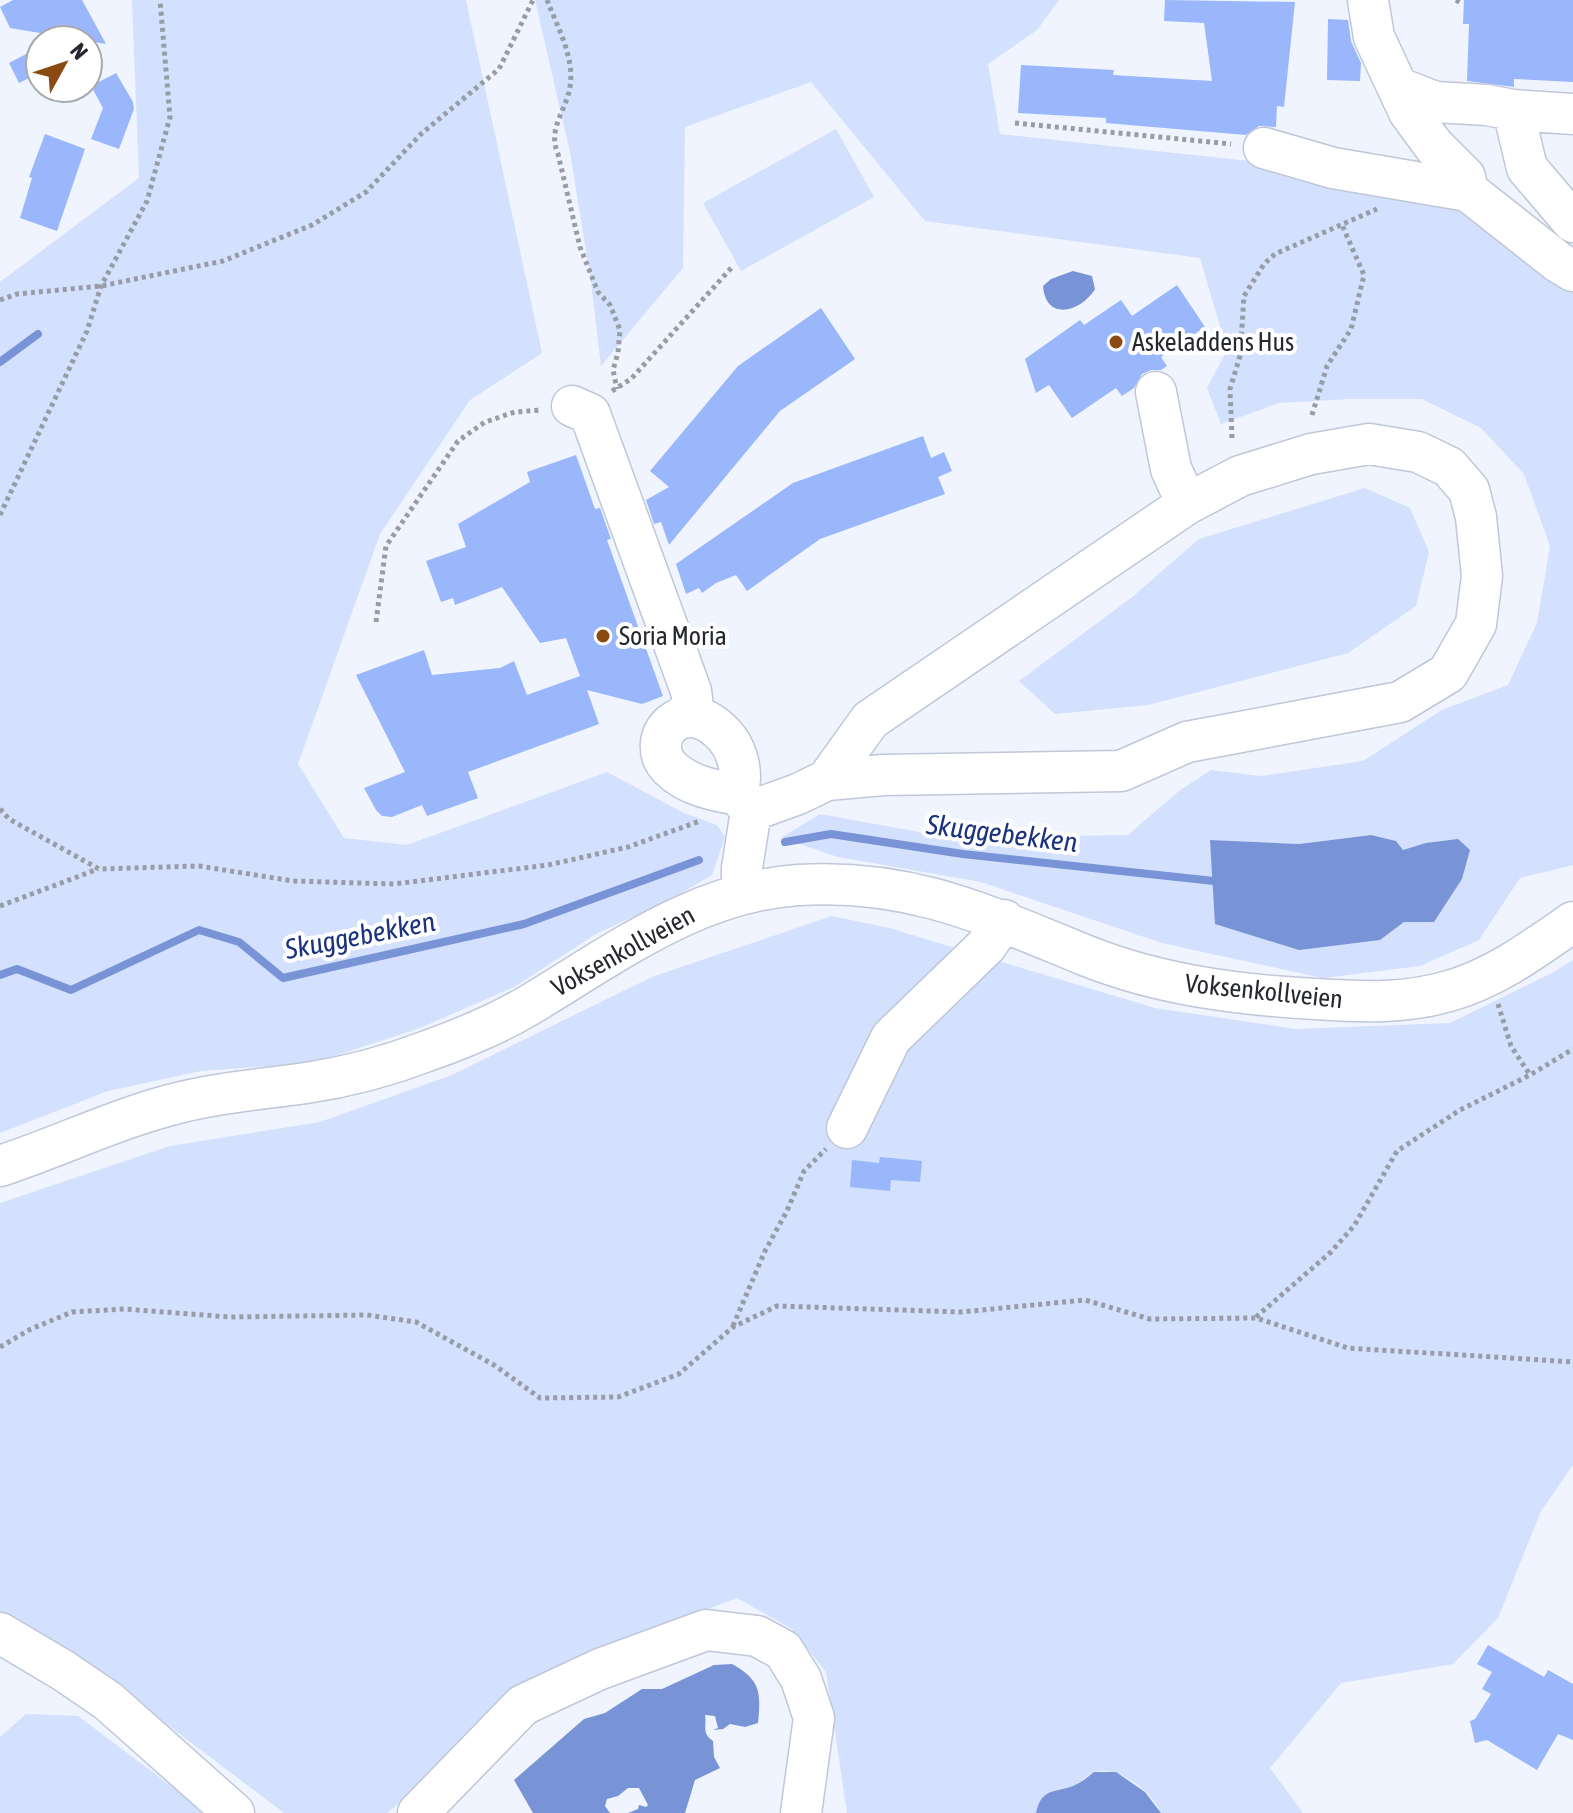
<svg xmlns="http://www.w3.org/2000/svg" width="1573" height="1813" font-family="'Asap Condensed',sans-serif">
	<style>
		.green { fill: #d3e0fe; fill-rule: evenodd }
		.water { fill: #7893d6 }
		.lines { fill: none; stroke-linecap: round; stroke-linejoin: round }
		.stream { stroke: #7893d6; stroke-width: 8 }
		.building { fill: #9ab7fc }
		.minor-casing { stroke: #bfc7d8; stroke-width: 43 }
		.path { stroke: #989da5; stroke-width: 5; stroke-dasharray: 4 4; stroke-linecap: butt }
		.minor { stroke: #fff; stroke-width: 40 }
		.poi-dot { fill: #8a4a11; stroke: #fff; stroke-width: 3 }
		.labels { text-anchor: middle; stroke-width: 8; stroke-linejoin: round; paint-order: stroke }
		.poi-label { font-size: 26px; fill: #25282e; stroke: #fff; text-anchor: start }
		.street-label { font-size: 26px; fill: #25282e; stroke: #fff }
		.water-label { font-size: 28px; font-style: italic; fill: #1b327f; stroke: #fff }
	</style>
	<rect width="100%" height="100%" fill="#eff4fe"/>
	<!-- green -->
	<path class="green" d="M 132,0 L 466,0 L 542,353 L 470,400 L 380,534 L 298,764 L 344,838 L 407,845 L 607,772 L 684,813 L 717,825 L 725,837 L 712,875 L 673,898 L 596,934 L 514,987 L 420,1028 L 313,1063 L 201,1071 L 108,1091 L 0,1133 L 0,282 L 139,178 Z
		M 535,0 L 1059,0 L 1037,30 L 988,64 L 1000,134 L 1444,182 L 1573,284 L 1573,865 L 1520,878 L 1479,940 L 1420,966 L 1323,978 L 1162,943 L 981,882 L 838,857 L 781,838 L 820,814 L 952,838 L 1128,835 L 1179,791 L 1211,770 L 1261,776 L 1363,761 L 1442,710 L 1508,685 L 1537,623 L 1550,546 L 1524,474 L 1481,428 L 1422,399 L 1348,399 L 1279,403 L 1221,424 L 1207,388 L 1227,350 L 1200,258 L 925,221 L 811,82 L 685,127 L 683,268 L 601,366 L 591,282 L 570,152 ZM 1371,835 L 1396,841 L 1403,850 L 1470,850 L 1462,879 L 1434,922 L 1404,922 L 1380,940 L 1214,881 L 1211,840 L 1299,844 Z
		M 836,129 L 874,197 L 741,271 L 703,203 Z
		M 1365,488 L 1410,508 L 1429,552 L 1416,606 L 1348,653 L 1148,705 L 1055,714 L 1019,681 L 1131,598 L 1199,539 Z
		M 832,916 L 889,928 L 1155,1008 L 1296,1029 L 1450,1023 L 1554,972 L 1573,960 L 1573,1465 L 1541,1511 L 1498,1618 L 1453,1664 L 1341,1683 L 1270,1768 L 1303,1813 L 1161,1813 C 1153,1792 1118,1765 1095,1772 C 1087,1774 1081,1783 1073,1786 C 1054,1792 1042,1789 1036,1813 L 847,1813 L 826,1672 L 792,1629 L 737,1598 L 553,1667 L 511,1700 L 440,1771 L 387,1813 L 284,1813 L 152,1713 L 32,1629 L 0,1616 L 0,1203 L 170,1146 L 320,1122 L 452,1075 L 652,977 Z
		M 26,1714 L 78,1716 L 207,1813 L 0,1813 L 0,1737 Z"/>
	<!-- water -->
	<path class="water" d="M 1073,271 L 1092,276 L 1095,289 C 1081,312 1046,322 1043,286 L 1051,279 Z
		M 1371,835 L 1396,841 L 1403,850 L 1426,843 L 1458,839 L 1470,850 L 1462,879 L 1434,922 L 1404,922 L 1380,940 L 1299,950 L 1215,924 L 1210,840 L 1299,844 Z
		M 732,1664 C 761,1680 761,1693 758,1723 L 745,1727 L 730,1724 L 723,1729 L 713,1730 L 718,1728 L 715,1716 L 705,1715 C 707,1725 701,1733 713,1741 L 714,1757 L 720,1768 L 695,1780 L 685,1813 L 628,1813 L 638,1809 L 639,1805 L 646,1807 L 648,1805 L 639,1788 L 628,1788 L 618,1796 L 607,1799 L 605,1806 L 610,1813 L 533,1813 L 514,1780 L 584,1719 L 605,1713 L 642,1689 L 662,1689 L 714,1665 Z
		M 1094,1772 L 1116,1772 L 1145,1792 L 1161,1813 L 1036,1813 C 1042,1785 1058,1794 1077,1784 C 1083,1781 1089,1776 1094,1772 Z"/>
	<g class="lines">
		<!-- stream -->
		<path class="stream" d="M 0,362 L 38,334
			M 785,842 L 831,834 L 963,854 L 1214,881
			M 0,975 L 17,969 L 71,990 L 199,930 L 239,942 L 283,978 L 524,924 L 699,860"/>
	</g>
	<!-- building -->
	<path class="building" d="M 13,0 L 82,0 L 106,44 L 10,28 L 0,7 Z
		M 1165,0 L 1295,2 L 1284,107 L 1277,106 L 1276,127 L 1259,126 L 1246,135 L 1106,123 L 1106,118 L 1018,113 L 1021,65 L 1114,70 L 1113,75 L 1212,81 L 1204,23 L 1164,21 Z
		M 1464,0 L 1573,0 L 1573,82 L 1514,79 L 1514,87 L 1467,81 L 1469,24 L 1463,24 Z
		M 1328,19 L 1348,20 L 1351,41 L 1361,63 L 1360,81 L 1327,80 Z
		M 28,53 L 39,73 L 19,83 L 9,63 Z
		M 116,73 L 133,102 L 134,109 L 119,149 L 91,139 L 103,108 L 91,86 Z
		M 45,134 L 85,149 L 57,231 L 20,218 L 32,178 L 29,177 Z
		M 1177,285 L 1205,327 L 1161,357 L 1167,366 L 1161,370 L 1151,370 L 1142,374 L 1134,388 L 1122,396 L 1116,388 L 1072,418 L 1049,385 L 1036,393 L 1025,359 L 1080,320 L 1084,325 L 1121,300 L 1132,316 Z
		M 821,308 L 855,359 L 780,411 L 669,545 L 661,522 L 654,524 L 646,500 L 669,487 L 650,471 L 738,366 Z
		M 923,436 L 931,458 L 944,452 L 952,471 L 938,477 L 945,494 L 820,539 L 747,591 L 736,575 L 716,583 L 702,593 L 699,588 L 686,594 L 676,564 L 793,483 Z
		M 576,455 L 595,509 L 600,508 L 611,539 L 607,540 L 663,696 L 642,704 L 587,690 L 599,724 L 468,772 L 478,798 L 427,816 L 422,805 L 392,817 L 382,816 L 376,810 L 364,788 L 405,772 L 356,675 L 424,650 L 432,675 L 500,668 L 514,661 L 527,695 L 580,676 L 566,638 L 540,643 L 502,587 L 455,605 L 453,598 L 441,602 L 426,561 L 466,547 L 458,524 L 530,482 L 527,472 Z
		M 880,1157 L 922,1161 L 920,1182 L 891,1180 L 890,1191 L 850,1187 L 852,1160 L 879,1163 Z
		M 1488,1645 L 1544,1677 L 1548,1670 L 1573,1684 L 1573,1740 L 1558,1734 L 1537,1770 L 1487,1740 L 1475,1743 L 1470,1721 L 1475,1719 L 1491,1694 L 1482,1689 L 1492,1672 L 1477,1664 Z"/>
	<g class="lines">
		<defs>
			<path id="minor" d="M 1368,0 L 1374,37 L 1409,112 L 1434,146 L 1465,177 L 1468,191 L 1558,262 L 1573,271
				M 1399,88 L 1435,102 L 1487,105 L 1513,110
				M 1573,114 L 1513,110 L 1527,168 L 1573,222
				M 1264,148 L 1333,168 L 1468,191
				M 1156,392 L 1171,469 L 1187,504
				M 572,406 L 590,414 L 691,691 L 694,715
				M 739,795 C 716,791 688,786 670,768 C 642,740 683,689 725,736 C 735,747 740,763 740,777 C 740,782 738,791 740,796 C 742,801 748,806 751,811 L 742,868 L 742,893
				M 751,811 L 798,794 L 827,780 L 883,775 L 1121,771 L 1187,742 L 1400,702 L 1448,673 L 1476,624 L 1482,576 L 1476,517 L 1469,490 L 1449,467 L 1418,452 L 1369,444 L 1311,454 L 1240,476 L 1187,504 L 870,720 L 827,780
				M 847,1128 L 891,1038 L 986,946 L 1004,920
				M 0,1166 C 61,1146 119,1117 182,1102 C 222,1092 264,1089 306,1083 C 347,1077 388,1066 427,1051 C 461,1039 495,1025 526,1007 C 612,956 694,892 798,885 C 911,878 986,915 1087,956 C 1160,985 1239,995 1316,999 C 1362,1002 1405,1004 1449,991 C 1495,978 1534,949 1573,922
				M 0,1633 L 64,1671 L 108,1701 L 234,1813
				M 418,1813 L 523,1705 L 600,1669 L 706,1630 L 757,1636 L 783,1650 L 801,1679 L 814,1718 L 801,1813"/>
		</defs>
		<!-- minor casing -->
		<use href="#minor" class="minor-casing"/>
		<!-- path -->
		<path class="path" d="M 547,0 C 557,26 575,58 570,87 C 566,111 547,129 558,154 L 580,247 L 598,292 L 610,305 L 620,330 L 618,353 L 613,370 L 617,389
			M 1456,0 L 1461,3
			M 1015,123 L 1231,144
			M 0,300 L 17,294 L 101,286 L 223,261 L 312,225 L 366,192 L 421,134 L 499,69 L 533,0
			M 612,391 L 631,379 L 733,266
			M 1312,415 L 1327,366 L 1351,329 L 1364,275 L 1342,225
			M 1232,438 L 1230,389 L 1240,356 L 1244,296 L 1264,264 L 1275,254 L 1377,209
			M 0,515 L 87,331 L 101,286 L 147,201 L 170,117 L 160,0
			M 376,622 L 386,546 L 458,441 L 485,422 L 515,412 L 541,410
			M 0,809 L 9,819 L 99,869 L 199,866 L 293,881 L 394,884 L 548,865 L 628,847 L 700,821
			M 0,906 L 98,869
			M 1498,1004 L 1511,1046 L 1530,1075
			M 1256,1317 L 1331,1252 L 1354,1226 L 1397,1151 L 1460,1110 L 1530,1075 L 1573,1049
			M 733,1326 L 765,1251 L 787,1211 L 804,1171 L 826,1149
			M 0,1347 L 31,1329 L 72,1312 L 124,1309 L 230,1317 L 367,1315 L 416,1322 L 494,1365 L 540,1398 L 618,1397 L 679,1374 L 733,1327 L 777,1306 L 961,1312 L 1085,1300 L 1150,1319 L 1256,1318 L 1348,1348 L 1573,1362"/>
		<!-- minor -->
		<use href="#minor" class="minor"/>
	</g>
	<!-- markers -->
	<g class="poi-dot">
		<circle cx="1116" cy="342" r="8"/>
		<circle cx="603" cy="636" r="8"/>
	</g>
	<g class="labels">
		<!-- poi labels -->
		<g class="poi-label">
			<text x="1132" y="351">Askeladdens Hus</text>
			<text x="619" y="645">Soria Moria</text>
		</g>
		<!-- street labels -->
		<g class="street-label">
			<text transform="translate(623 951) rotate(-29)" y="9">Voksenkollveien</text>
			<text transform="translate(1264 991) rotate(6)" y="9">Voksenkollveien</text>
		</g>
		<!-- water labels -->
		<g class="water-label">
			<text transform="translate(1002 833) rotate(7)" y="10">Skuggebekken</text>
			<text transform="translate(360 935) rotate(-11)" y="10">Skuggebekken</text>
		</g>
	</g>
	<!-- north arrow -->
	<g transform="translate(64 64) rotate(50)"><circle r="38" fill="#ffffff" stroke="#a8a9ab" stroke-width="2"/>
	<path d="M0-6L14 30L0 20L-14 30Z" fill="#8a4a11"/>
	<text y="-12" font-size="22" font-weight="bold" text-anchor="middle" fill="#25282e">N</text>
	</g>
</svg>
